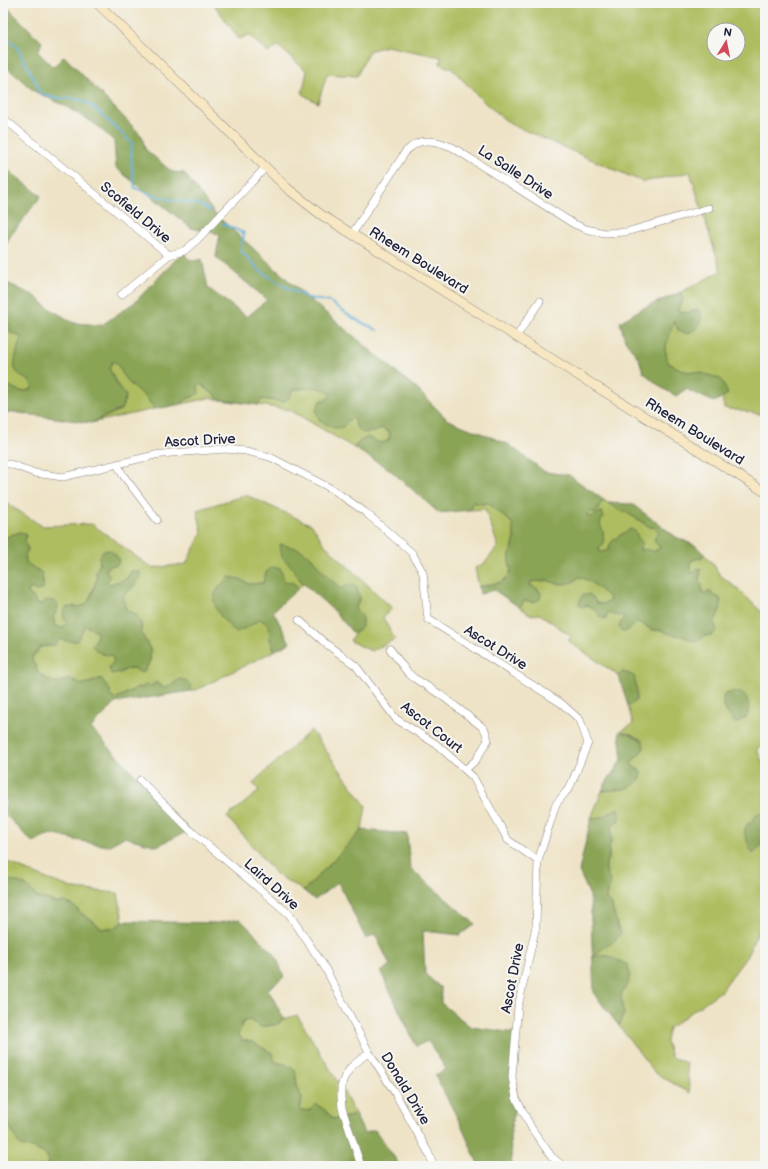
<svg xmlns="http://www.w3.org/2000/svg" width="768" height="1169" font-family="'Balsamiq Sans',sans-serif">
	<style>
		.green { fill: #aebd60; stroke: #68704e; fill-rule: evenodd }
		.forest { fill: #8aa456; stroke: #566348 }
		.lines { fill: none; stroke-linecap: round; stroke-linejoin: round }
		.stream { stroke: #5bacd6; stroke-width: 2 }
		.street-casing { stroke: #888280; stroke-width: 8 }
		.secondary-casing { stroke: #888280; stroke-width: 10 }
		.street { stroke: #fff; stroke-width: 7 }
		.secondary { stroke: #f7e8c3; stroke-width: 9 }
		.labels { text-anchor: middle; stroke-width: 4; stroke-linejoin: round; paint-order: stroke }
		.street-label { font-size: 14px; fill: #22223b; stroke: #f6f6f2 }
	</style>
	<rect width="100%" height="100%" fill="#f6f6f2"/>
	<filter id="ink" filterUnits="userSpaceOnUse"><feTurbulence type="fractalNoise" baseFrequency=".025" numOctaves="2"/><feDisplacementMap in="SourceGraphic" scale="8" xChannelSelector="R" yChannelSelector="G"/><feConvolveMatrix kernelMatrix="1 2 1 2 8 2 1 2 1" color-interpolation-filters="sRGB"/></filter>
	<filter id="wash" filterUnits="userSpaceOnUse"><feTurbulence type="fractalNoise" baseFrequency=".012" numOctaves="4" result="noise"/><feDisplacementMap in="SourceGraphic" scale="16" xChannelSelector="R" yChannelSelector="G"/><feGaussianBlur stdDeviation="0.9" result="paint"/><feColorMatrix in="noise" values="0 0 0 0 0 0 0 0 0 0 0 0 0 0 0 0 0 1.4 0 .05"/><feComposite in="paint" operator="in"/></filter>
	<g filter="url(#wash)">
		<rect width="100%" height="100%" fill="#eee3c6"/>
		<!-- green -->
		<path class="green" d="M 213,3 L 765,3 L 765,415 L 724,408 L 722,397 L 728,393 L 702,373 L 684,371 L 668,363 L 665,349 L 669,335 L 675,320 L 686,313 L 677,310 L 683,300 L 681,292 L 721,271 L 690,172 L 643,182 L 510,124 L 484,102 L 452,69 L 440,64 L 441,57 L 386,46 L 369,51 L 357,76 L 327,74 L 318,103 L 302,94 L 307,71 L 278,46 L 268,53 L 249,35 L 239,39 ZM 714,30 L 738,30 L 738,54 L 714,54 Z
			M 6,319 L 15,334 L 21,337 L 15,361 L 22,377 L 30,381 L 33,388 C 22,394 17,391 7,384 L 6,378 L 3,376 L 3,321 Z
			M 113,360 L 118,365 L 125,378 L 134,388 L 144,395 L 155,409 L 91,423 L 121,410 L 126,396 L 118,386 L 109,368 Z
			M 201,384 C 206,391 215,393 220,400 L 209,398 L 182,404 L 185,399 L 193,397 L 198,387 Z
			M 314,387 L 325,389 L 331,394 L 327,399 L 320,401 L 316,411 L 348,420 L 353,418 L 357,428 L 374,432 L 383,428 L 390,433 L 388,441 L 381,443 L 374,441 L 360,441 L 354,448 L 290,410 L 258,405 L 262,399 L 283,402 L 290,397 L 292,390 Z
			M 246,495 L 312,525 L 325,545 L 392,608 L 383,618 L 395,639 L 371,651 L 350,641 L 354,634 L 362,627 L 355,609 L 360,598 L 341,589 L 318,566 L 310,556 L 282,557 L 292,567 L 303,584 L 299,588 L 293,583 L 283,581 L 266,572 L 263,583 L 249,584 L 240,579 L 248,627 L 260,619 L 269,625 L 270,639 L 274,651 L 196,690 L 191,691 L 191,686 L 179,679 L 173,684 L 164,688 L 146,685 L 141,688 L 137,687 L 133,690 L 115,699 L 109,696 L 101,678 L 95,681 L 81,685 C 68,673 67,683 53,682 C 48,681 42,675 37,672 L 36,665 L 32,662 L 33,655 L 37,652 L 40,647 L 55,645 L 60,639 L 67,641 L 85,626 L 92,628 L 97,632 L 96,640 L 92,645 L 102,654 L 111,655 L 120,674 L 126,669 L 134,668 L 141,673 L 146,669 L 150,660 L 150,649 L 141,633 L 141,622 L 135,614 L 126,610 L 122,596 L 133,587 L 141,574 L 128,577 L 124,580 L 110,584 L 107,581 L 106,571 L 109,566 L 101,562 L 95,572 L 97,578 L 94,586 L 88,603 L 81,607 L 73,606 L 67,623 L 63,628 L 55,626 L 53,617 L 57,611 L 42,604 L 36,604 L 28,593 L 30,588 L 44,583 L 42,578 L 26,563 L 25,556 L 28,549 L 25,543 L 13,534 L 3,539 L 3,501 L 42,526 L 92,524 L 152,568 L 186,564 L 202,532 L 197,510 Z
			M 605,501 L 621,511 L 629,514 L 650,527 L 654,527 L 659,532 L 655,541 L 660,548 L 658,550 L 652,552 C 648,549 645,549 640,551 L 640,541 L 631,529 C 627,531 613,539 611,543 C 610,544 609,548 609,550 L 602,552 L 599,551 L 599,547 L 603,545 L 603,531 L 600,526 L 599,512 L 592,517 L 588,516 L 586,513 L 589,511 L 594,512 L 602,502 Z
			M 472,502 L 481,504 L 488,503 L 512,523 L 514,534 L 514,543 L 510,555 L 509,562 L 511,570 L 509,575 L 502,582 L 479,587 L 475,568 L 485,563 L 498,546 L 485,509 L 470,510 Z
			M 704,554 L 714,565 L 719,574 L 740,591 L 765,615 L 765,742 L 757,749 L 762,761 L 765,762 L 765,915 L 747,956 L 721,991 L 669,1028 L 666,1041 L 671,1057 L 686,1063 L 690,1093 L 655,1073 L 619,1026 L 624,1014 L 622,1006 L 621,995 L 628,983 L 628,965 L 618,961 L 592,958 L 601,949 L 612,943 L 621,933 L 617,925 L 611,904 L 606,899 L 607,892 L 611,885 C 608,875 602,866 609,857 L 609,848 L 611,843 L 611,828 L 617,822 L 602,817 L 591,818 L 602,791 L 624,789 L 641,771 L 635,768 L 631,764 L 634,759 L 640,754 L 643,741 L 631,734 L 624,733 L 621,731 L 633,724 L 628,706 L 636,701 L 622,672 L 619,676 L 568,641 L 571,636 L 540,614 L 531,615 L 519,607 L 522,605 L 524,601 L 534,602 L 540,599 L 541,594 L 538,589 L 531,586 L 530,582 C 536,581 542,582 547,580 C 557,585 572,586 579,577 C 592,580 598,589 608,596 L 610,601 L 603,604 L 596,603 L 593,597 L 582,607 L 587,605 C 594,607 597,611 600,617 L 605,619 L 608,613 L 618,616 L 624,615 L 623,619 L 619,626 L 631,628 L 634,624 L 639,622 L 652,630 L 661,630 L 670,634 L 682,636 L 691,640 L 698,641 L 705,636 L 712,635 L 714,622 L 717,617 L 720,608 L 721,600 L 702,592 L 698,581 L 700,576 L 692,574 L 690,570 L 690,562 L 695,559 L 701,558 Z
			M 311,730 L 366,806 L 362,830 L 304,891 L 276,874 L 227,817 L 259,791 L 253,783 Z
			M 5,861 L 47,879 L 75,889 L 118,893 L 123,921 L 116,927 L 102,929 L 94,922 L 81,913 L 72,905 L 64,902 L 57,904 L 46,899 L 37,898 C 33,892 29,887 22,884 C 19,883 16,883 13,882 C 2,879 1,870 5,861 Z
			M 297,1015 L 341,1087 L 355,1114 L 349,1117 L 333,1119 L 325,1110 L 300,1112 L 302,1099 L 297,1086 L 295,1070 L 285,1064 L 275,1062 L 272,1053 L 252,1042 L 242,1040 L 238,1034 L 243,1022 L 249,1020 L 262,1027 L 278,1024 L 284,1019 Z
			M 3,1115 L 33,1148 L 47,1155 L 48,1164 L 45,1166 L 3,1166 Z"/>
		<!-- forest -->
		<path class="forest" d="M 3,3 L 42,42 L 38,52 L 53,67 L 64,56 L 142,136 L 145,149 L 172,172 L 184,173 L 215,214 L 308,298 L 417,389 L 448,420 L 508,444 L 545,472 L 569,475 L 605,501 C 599,502 600,506 597,511 L 587,513 L 588,516 L 592,517 L 599,512 L 602,512 L 604,517 C 597,526 601,523 603,532 C 604,536 603,541 603,545 L 599,547 L 599,551 L 602,552 L 609,550 C 609,548 610,544 611,543 C 613,539 627,531 631,529 L 636,532 L 638,538 L 643,543 L 640,548 L 640,551 C 645,549 648,549 652,552 L 656,550 L 658,550 L 660,548 L 655,541 L 655,537 L 659,532 L 654,527 L 650,527 L 629,514 L 621,511 L 608,503 L 632,504 L 676,537 L 696,546 L 704,554 L 701,558 L 695,559 L 690,562 L 690,570 L 692,574 L 697,568 L 701,569 L 699,581 L 702,585 L 702,592 L 704,593 L 707,592 L 711,592 L 715,596 L 719,597 C 723,604 719,615 714,622 L 717,630 L 712,635 L 705,636 L 698,641 L 691,640 L 682,636 L 670,634 L 661,630 L 652,630 L 639,622 L 634,624 L 631,628 L 625,632 L 622,632 L 619,626 L 623,619 L 623,615 L 618,616 L 608,613 L 605,619 L 600,617 C 597,611 594,607 587,605 L 582,607 L 579,604 L 582,596 L 589,594 L 593,597 L 596,603 L 603,604 L 610,601 L 608,596 C 598,589 592,580 579,577 C 571,586 557,585 547,580 C 542,582 536,581 530,582 L 531,586 L 538,589 L 541,594 L 540,599 L 534,602 L 524,601 L 522,605 L 519,607 L 494,590 L 480,594 L 479,587 L 502,582 L 509,575 L 511,570 L 509,562 L 510,555 L 514,543 L 514,534 L 512,523 L 488,503 L 481,504 L 472,502 L 470,510 L 439,513 L 389,469 L 354,448 L 360,441 L 367,437 L 381,443 L 388,441 L 390,433 L 383,428 L 374,432 L 363,433 L 357,428 L 353,418 L 348,420 L 343,427 L 334,428 L 320,421 L 316,411 L 320,401 L 327,399 L 331,394 C 319,384 307,388 292,390 L 290,397 L 283,402 L 262,399 L 258,405 L 220,400 C 215,393 207,390 201,384 L 198,387 L 199,393 C 193,397 186,398 182,404 L 155,409 L 144,395 L 134,388 L 125,378 L 118,365 L 113,361 L 109,368 L 118,386 L 126,396 L 121,409 L 91,423 L 12,412 L 4,413 L 7,402 L 7,396 L 3,396 L 3,376 L 6,378 L 7,384 C 17,391 22,394 33,388 L 30,381 C 24,378 18,375 15,369 C 13,362 19,345 21,337 L 15,334 L 10,333 L 9,323 L 6,320 L 3,321 L 3,281 L 35,296 L 47,307 L 74,323 L 102,325 L 135,302 L 184,251 L 187,258 C 193,261 197,261 202,259 L 208,288 L 247,317 L 267,300 L 216,257 L 220,234 L 191,228 L 116,168 L 114,141 L 95,124 L 65,106 L 34,91 L 3,64 Z
			M 3,166 L 41,196 L 9,238 L 3,254 Z
			M 681,292 L 683,300 L 677,310 L 686,313 L 698,309 L 702,316 L 698,328 L 687,334 L 678,330 L 674,321 L 665,349 L 668,363 L 684,371 L 702,373 L 721,379 L 728,394 L 714,402 L 686,389 L 676,396 L 662,388 L 643,372 L 639,359 L 625,340 L 620,322 L 641,309 Z
			M 21,532 L 26,535 L 25,543 L 28,549 L 25,556 L 26,563 L 42,573 C 42,579 44,583 43,589 L 37,591 L 30,588 L 28,593 L 34,598 L 36,604 L 42,604 L 46,600 L 54,601 L 58,606 L 57,611 L 53,617 L 55,626 L 63,628 L 67,623 L 63,615 L 66,608 C 72,606 81,608 86,604 C 90,601 96,583 97,578 C 97,574 95,574 96,572 C 98,565 101,566 99,557 L 103,551 L 110,550 L 115,554 L 119,559 L 117,565 L 109,566 L 106,571 L 110,576 L 107,581 L 110,584 C 122,580 125,583 131,571 L 137,571 L 142,574 L 133,587 L 123,596 L 126,610 L 135,614 L 141,622 L 141,633 L 150,649 L 150,660 L 146,669 L 141,673 L 134,668 C 124,669 121,673 111,674 L 109,667 L 114,661 L 111,655 C 101,654 97,653 92,645 L 96,640 L 97,632 L 92,628 L 85,626 L 77,641 L 67,641 L 60,639 L 55,645 L 40,647 L 37,652 L 33,655 L 32,662 L 36,665 L 37,672 C 42,675 48,681 54,682 C 67,683 68,674 81,685 L 95,681 L 101,678 L 110,690 L 110,696 L 115,699 L 133,690 L 137,687 L 141,688 L 146,685 L 151,686 L 156,682 L 164,688 L 173,684 L 179,679 L 185,680 L 191,686 L 191,691 L 115,703 L 91,728 L 140,780 L 190,830 L 157,846 L 124,837 L 108,846 L 80,841 L 51,834 L 33,843 L 4,813 L 6,800 L 3,791 L 3,539 L 13,534 Z
			M 280,544 L 299,549 L 310,556 L 318,566 L 341,589 L 348,584 L 356,586 L 360,598 L 355,609 L 362,616 L 362,627 L 354,634 L 334,611 L 304,584 L 303,584 L 292,567 L 282,557 Z
			M 273,567 L 281,569 L 284,581 L 293,583 L 299,588 L 273,611 L 290,643 L 274,651 L 270,639 L 269,625 L 260,619 L 248,627 L 236,632 C 227,624 213,611 214,598 C 215,590 224,582 229,577 L 240,579 L 249,584 L 263,583 L 266,572 Z
			M 622,672 L 627,673 L 634,676 C 636,685 638,692 636,701 L 628,706 L 619,676 Z
			M 735,691 L 741,693 L 747,698 L 749,708 L 748,712 L 748,715 L 746,718 L 741,719 L 738,723 L 735,723 C 729,714 721,709 723,696 L 726,694 Z
			M 621,731 L 624,733 L 631,734 L 643,741 L 644,748 C 640,754 634,757 631,764 L 635,768 L 641,771 L 641,778 L 633,786 L 624,789 L 602,791 L 604,786 L 622,759 L 619,732 Z
			M 618,808 L 621,816 L 617,822 L 611,828 L 611,843 L 609,848 L 609,857 C 602,866 608,875 611,885 L 607,892 L 606,899 L 611,903 L 617,925 L 621,933 L 612,943 L 602,949 L 593,957 L 600,955 L 608,956 L 628,965 L 630,975 L 628,983 L 621,995 L 622,1006 L 624,1014 L 619,1026 L 594,994 L 590,896 L 579,871 L 591,818 L 602,817 Z
			M 762,812 L 765,813 C 765,830 768,842 753,854 L 750,849 L 745,836 L 745,829 L 747,824 L 751,822 L 755,816 Z
			M 362,830 L 407,834 L 410,868 L 475,924 L 460,935 L 423,931 L 425,974 L 441,988 L 441,1003 L 471,1027 L 516,1033 L 514,1051 L 516,1098 L 510,1137 L 512,1166 L 479,1166 L 460,1123 L 435,1075 L 446,1069 L 428,1041 L 416,1046 L 381,972 L 390,965 L 375,934 L 366,939 L 338,882 L 315,900 L 304,891 Z
			M 3,874 C 7,883 15,880 23,884 C 29,887 33,892 37,898 L 46,899 L 57,903 L 64,902 L 72,905 L 81,913 L 94,922 L 102,929 L 116,927 L 123,921 L 218,923 L 240,919 L 276,956 L 284,977 L 268,989 L 284,1019 L 278,1024 L 261,1027 L 249,1020 L 243,1022 L 238,1034 L 242,1040 L 252,1042 L 272,1053 L 275,1062 L 285,1064 L 295,1070 L 297,1086 L 302,1099 L 300,1111 L 310,1110 L 316,1104 L 325,1110 L 333,1119 L 349,1117 L 355,1114 L 364,1133 L 375,1130 L 397,1161 L 399,1166 L 45,1166 L 48,1164 L 47,1155 L 33,1148 L 20,1146 L 3,1115 L 3,1106 L 5,1100 L 3,1098 Z"/>
		<g class="lines">
			<!-- stream -->
			<path class="stream" d="M 3,35 L 17,47 L 30,72 L 36,82 L 39,92 C 43,94 47,96 51,97 C 62,100 74,96 85,102 C 102,111 116,130 132,143 C 130,158 132,172 135,188 L 150,194 L 168,199 L 201,205 L 210,211
				M 223,224 L 244,233 L 241,251 L 259,270 L 284,286 L 308,298 L 330,302 L 353,318 L 377,330"/>
		</g>
	</g>
	<g filter="url(#ink)">
		<g class="lines">
			<defs>
				<path id="street" d="M 3,118 L 169,255
					M 352,234 L 406,151 C 409,149 413,145 417,143 C 428,138 442,143 452,147 L 574,224 L 586,229 L 605,233 L 626,232 L 709,208
					M 121,295 L 169,255 L 184,251 L 197,240 L 266,167
					M 516,337 L 540,301
					M 3,464 L 10,464 L 35,473 L 63,477 L 155,455 L 171,453 L 226,449 L 246,451 L 270,457 L 332,489 L 365,512 L 412,553 L 423,573 L 428,619 L 561,703 L 580,720 L 588,743 L 570,787 L 556,804 L 538,861 L 536,926 L 518,1007 L 512,1077 L 516,1098 L 532,1129 L 552,1157 L 563,1166
					M 117,464 L 123,475 L 157,520
					M 299,620 L 325,643 L 356,666 L 396,719 L 436,744 L 473,777 L 508,840 L 538,861
					M 390,649 L 407,672 L 414,678 L 441,695 L 481,726 L 485,730 L 488,740 L 476,760 L 465,770
					M 140,780 L 190,830 L 289,914 L 324,966 L 369,1052 L 395,1093 L 428,1152 L 434,1166
					M 361,1166 L 342,1108 L 341,1097 L 341,1087 L 344,1078 L 351,1067 L 369,1052"/>
				<path id="secondary" d="M 97,3 L 287,188 L 320,214 L 765,492"/>
			</defs>
			<!-- street casing -->
			<use href="#street" class="street-casing"/>
			<!-- secondary casing -->
			<use href="#secondary" class="secondary-casing"/>
			<!-- street -->
			<use href="#street" class="street"/>
			<!-- secondary -->
			<use href="#secondary" class="secondary"/>
		</g>
	</g>
	<g class="labels">
		<!-- street labels -->
		<g class="street-label">
			<text transform="translate(516 172) rotate(33)" y="5">La Salle Drive</text>
			<text transform="translate(136 212) rotate(40)" y="5">Scofield Drive</text>
			<text transform="translate(419 260) rotate(32)" y="5">Rheem Boulevard</text>
			<text transform="translate(695 431) rotate(32)" y="5">Rheem Boulevard</text>
			<text transform="translate(200 440) rotate(-3)" y="5">Ascot Drive</text>
			<text transform="translate(496 647) rotate(32)" y="5">Ascot Drive</text>
			<text transform="translate(432 727) rotate(38)" y="5">Ascot Court</text>
			<text transform="translate(272 884) rotate(42)" y="5">Laird Drive</text>
			<text transform="translate(512 978) rotate(-79)" y="5">Ascot Drive</text>
			<text transform="translate(406 1088) rotate(59)" y="5">Donald Drive</text>
		</g>
	</g>
	<!-- margin -->
	<rect width="768" height="1169" fill="none" stroke="#f6f6f2" stroke-width="16"/>
	<!-- north arrow -->
	<g transform="translate(726 42) rotate(10)"><circle r="19" fill="#f6f6f2" stroke="#a1a1a9"/>
	<path d="M0-3L7 15L0 10L-7 15Z" fill="#d1495b"/>
	<text y="-6" font-size="11" font-weight="bold" text-anchor="middle" fill="#22223b">N</text>
	</g>
</svg>
